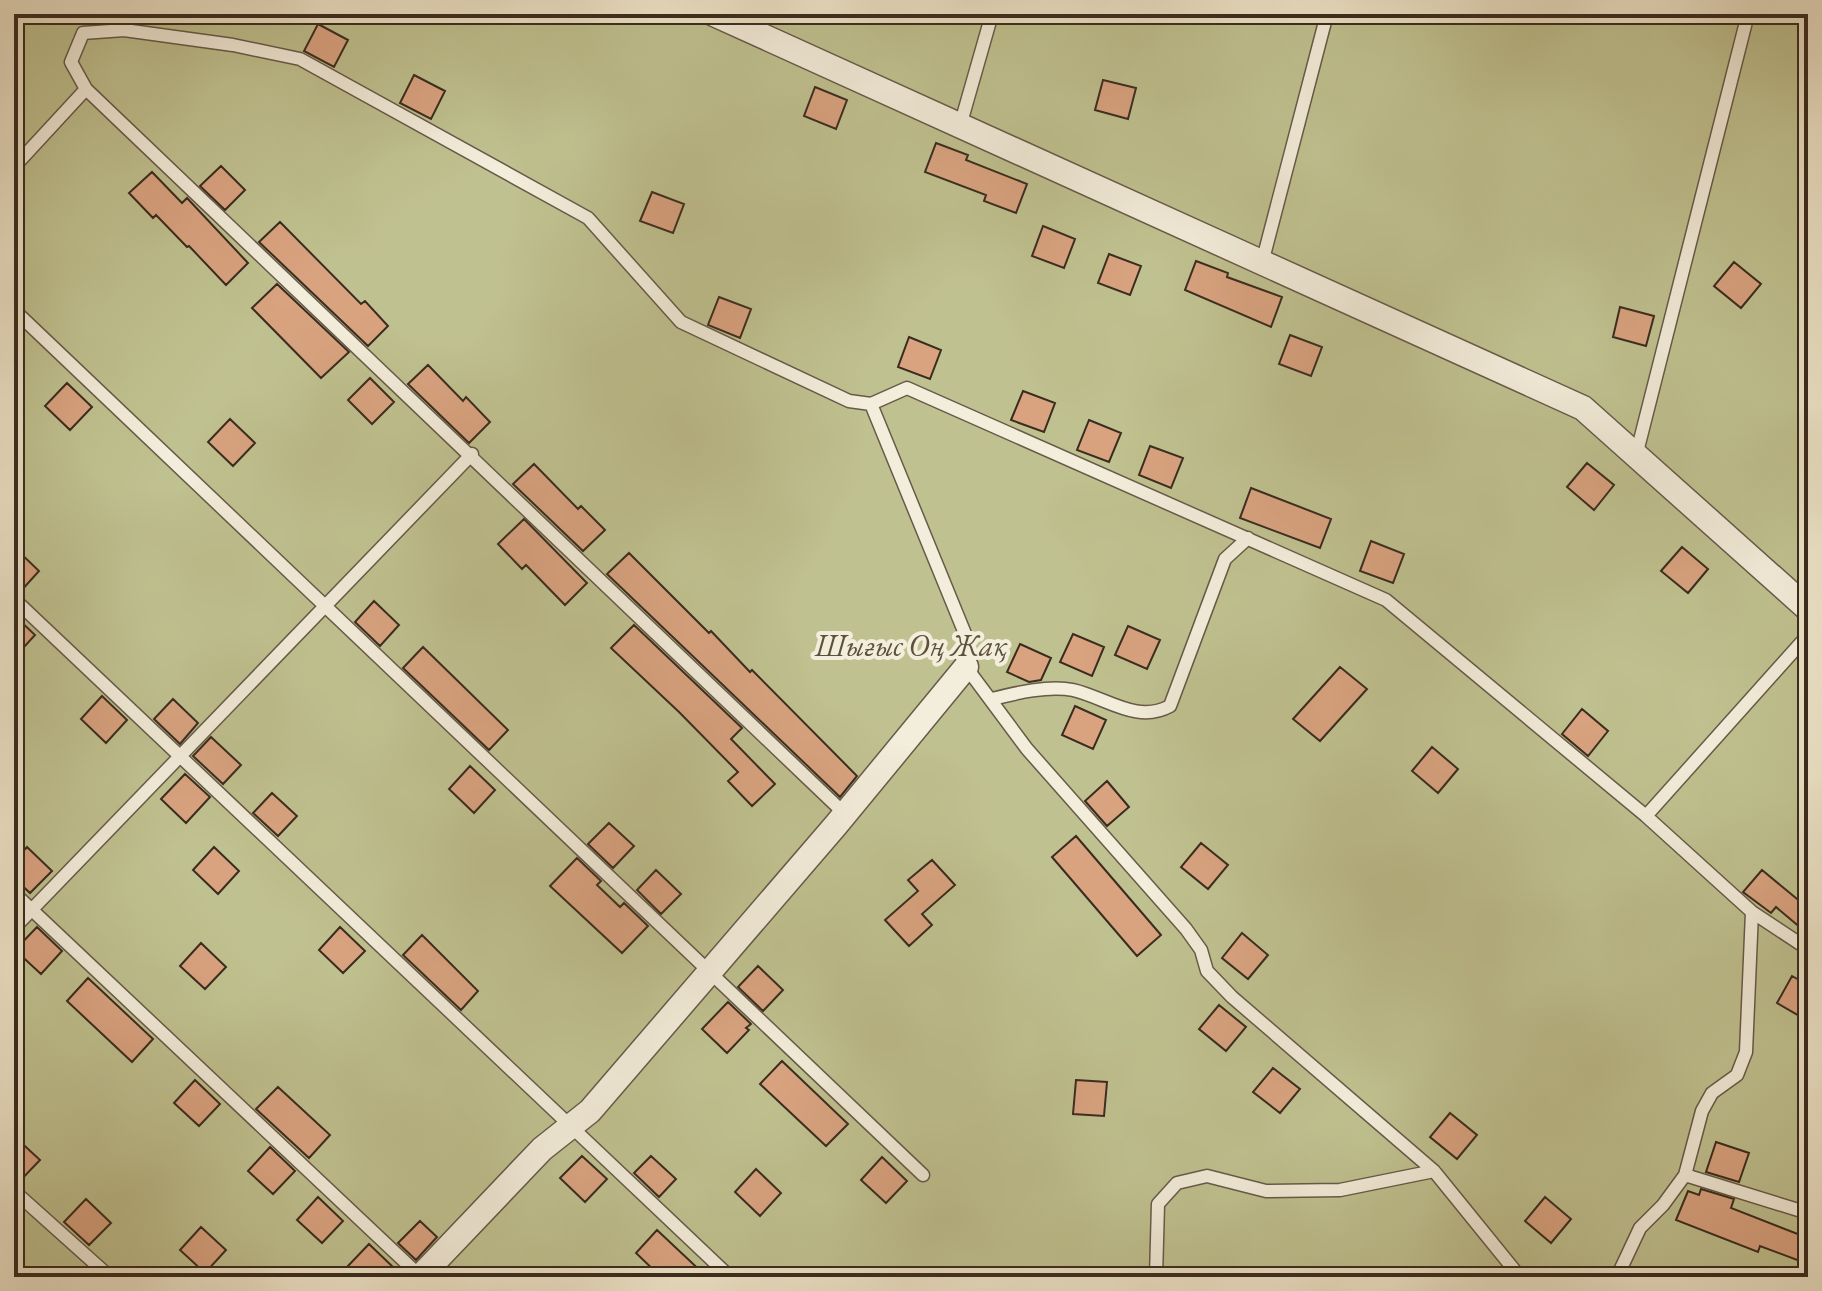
<svg xmlns="http://www.w3.org/2000/svg" width="1822" height="1291" font-family="'EB Garamond',serif">
	<style>
		.green { fill: #c0c190; stroke: #7d7658; stroke-width: 2 }
		.building { fill: #d9a380; stroke: #3a2c1f; stroke-width: 2 }
		.lines { fill: none; stroke-linecap: round; stroke-linejoin: round }
		.service-casing { stroke: #675a49; stroke-width: 15 }
		.minor-casing { stroke: #675a49; stroke-width: 27 }
		.service { stroke: #f3eddb; stroke-width: 12 }
		.minor { stroke: #f3eddb; stroke-width: 24 }
		.labels { text-anchor: middle; stroke-width: 8; stroke-linejoin: round; paint-order: stroke }
		.park-label { font-size: 30px; font-style: italic; fill: #5c513b; stroke: #f3eddb }
	</style>
	<rect width="100%" height="100%" fill="#ede3c8"/>
	<filter id="stains"><feTurbulence type="fractalNoise" baseFrequency=".0025" numOctaves="4"/><feColorMatrix values="0 0 0 0 .2 0 0 0 0 .09 0 0 0 0 .02 0 0 0 .5 -.17"/></filter>
	<radialGradient id="worn" r=".72"><stop offset=".6" stop-color="#630" stop-opacity="0"/><stop offset="1" stop-color="#630" stop-opacity=".3"/></radialGradient>
	<!-- green -->
	<path class="green" d="M 14,14 L 1808,14 L 1808,1277 L 14,1277 Z"/>
	<!-- building -->
	<path class="building" d="M 318,24 L 348,40 L 334,67 L 304,51 Z
		M 414,75 L 445,91 L 431,119 L 400,103 Z
		M 1103,80 L 1136,88 L 1128,119 L 1095,110 Z
		M 815,87 L 847,100 L 836,129 L 804,116 Z
		M 936,143 L 968,155 L 966,160 L 1027,184 L 1016,213 L 984,201 L 986,195 L 925,172 Z
		M 221,166 L 245,190 L 225,210 L 200,186 Z
		M 152,172 L 182,203 L 187,198 L 248,263 L 226,285 L 189,246 L 187,247 L 156,215 L 153,218 L 129,193 Z
		M 652,192 L 684,204 L 673,233 L 640,221 Z
		M 280,222 L 361,304 L 365,301 L 388,326 L 368,346 L 259,242 Z
		M 1043,226 L 1075,239 L 1064,268 L 1032,256 Z
		M 1109,254 L 1141,266 L 1130,295 L 1098,283 Z
		M 1196,261 L 1228,273 L 1227,277 L 1282,297 L 1271,327 L 1185,290 Z
		M 1734,262 L 1761,284 L 1741,308 L 1714,286 Z
		M 277,284 L 349,352 L 321,378 L 252,308 Z
		M 719,297 L 751,309 L 740,338 L 708,325 Z
		M 1620,307 L 1654,316 L 1646,346 L 1613,337 Z
		M 1290,335 L 1322,347 L 1311,376 L 1279,364 Z
		M 909,337 L 941,350 L 930,379 L 898,367 Z
		M 428,365 L 463,401 L 466,397 L 490,422 L 469,443 L 408,384 Z
		M 370,378 L 394,402 L 372,424 L 348,400 Z
		M 67,383 L 92,407 L 70,430 L 45,406 Z
		M 1023,391 L 1055,403 L 1044,432 L 1011,420 Z
		M 230,419 L 255,443 L 233,466 L 208,442 Z
		M 1089,420 L 1121,433 L 1109,462 L 1077,450 Z
		M 1150,446 L 1183,458 L 1171,488 L 1139,475 Z
		M 1587,463 L 1614,485 L 1594,510 L 1567,487 Z
		M 534,464 L 578,509 L 581,506 L 605,530 L 583,551 L 513,484 Z
		M 1251,488 L 1331,519 L 1320,548 L 1240,518 Z
		M 524,519 L 587,583 L 565,605 L 526,565 L 522,569 L 498,544 Z
		M 1371,541 L 1404,554 L 1393,583 L 1360,571 Z
		M 14,547 L 39,571 L 20,592 L 14,590 Z
		M 1682,547 L 1708,569 L 1688,593 L 1661,571 Z
		M 629,553 L 709,633 L 711,631 L 750,672 L 752,670 L 857,776 L 840,797 L 607,574 Z
		M 374,601 L 399,625 L 380,646 L 355,622 Z
		M 14,615 L 35,635 L 14,658 Z
		M 634,625 L 742,728 L 731,739 L 775,784 L 752,806 L 728,781 L 738,772 L 679,712 L 611,648 Z
		M 1128,626 L 1160,640 L 1147,669 L 1115,655 Z
		M 1073,634 L 1104,647 L 1092,676 L 1060,662 Z
		M 1020,644 L 1051,658 L 1041,680 L 1029,682 L 1007,672 Z
		M 423,647 L 508,730 L 489,750 L 403,668 Z
		M 1340,667 L 1367,689 L 1320,741 L 1293,719 Z
		M 102,696 L 127,720 L 106,743 L 81,719 Z
		M 173,699 L 198,723 L 180,744 L 154,719 Z
		M 1075,706 L 1106,720 L 1093,749 L 1062,735 Z
		M 1582,709 L 1608,731 L 1588,756 L 1562,734 Z
		M 211,737 L 241,765 L 223,784 L 193,756 Z
		M 1432,747 L 1458,769 L 1438,793 L 1412,771 Z
		M 470,766 L 495,790 L 474,813 L 449,789 Z
		M 185,774 L 210,797 L 186,823 L 161,799 Z
		M 1107,781 L 1129,807 L 1107,826 L 1085,801 Z
		M 272,793 L 297,816 L 278,836 L 253,813 Z
		M 609,823 L 634,846 L 613,868 L 588,844 Z
		M 1076,836 L 1161,935 L 1137,956 L 1052,857 Z
		M 1201,843 L 1228,865 L 1208,889 L 1181,867 Z
		M 27,847 L 52,871 L 30,893 L 14,878 L 14,861 Z
		M 214,847 L 239,871 L 218,894 L 193,870 Z
		M 577,858 L 601,881 L 597,885 L 620,907 L 624,903 L 648,926 L 622,953 L 550,886 Z
		M 932,860 L 955,885 L 922,914 L 932,925 L 909,946 L 885,920 L 918,891 L 908,880 Z
		M 656,870 L 681,894 L 661,914 L 637,890 Z
		M 1762,870 L 1808,908 L 1808,934 L 1776,907 L 1771,913 L 1743,892 Z
		M 37,927 L 62,951 L 41,974 L 15,950 Z
		M 340,927 L 365,951 L 343,973 L 319,950 Z
		M 1242,933 L 1268,955 L 1248,979 L 1222,958 Z
		M 422,935 L 478,991 L 461,1010 L 403,955 Z
		M 201,943 L 226,967 L 205,989 L 180,966 Z
		M 758,966 L 783,990 L 763,1011 L 738,987 Z
		M 1792,976 L 1808,985 L 1808,1021 L 1777,1003 Z
		M 88,978 L 153,1039 L 132,1062 L 67,1001 Z
		M 728,1002 L 751,1024 L 746,1028 L 749,1030 L 727,1053 L 702,1029 Z
		M 1219,1005 L 1246,1027 L 1226,1051 L 1199,1029 Z
		M 782,1061 L 848,1124 L 826,1146 L 760,1084 Z
		M 1273,1068 L 1300,1089 L 1280,1113 L 1253,1092 Z
		M 195,1080 L 220,1104 L 199,1126 L 174,1103 Z
		M 1076,1080 L 1107,1082 L 1104,1116 L 1073,1114 Z
		M 278,1087 L 330,1135 L 309,1158 L 256,1109 Z
		M 1450,1113 L 1477,1135 L 1457,1159 L 1430,1137 Z
		M 14,1136 L 40,1160 L 18,1183 L 14,1182 Z
		M 1716,1142 L 1749,1153 L 1739,1182 L 1706,1172 Z
		M 270,1147 L 295,1171 L 273,1194 L 248,1171 Z
		M 582,1156 L 607,1179 L 585,1202 L 560,1178 Z
		M 651,1156 L 676,1179 L 659,1197 L 634,1173 Z
		M 882,1157 L 907,1181 L 886,1203 L 861,1180 Z
		M 756,1169 L 781,1193 L 760,1216 L 735,1192 Z
		M 1701,1189 L 1734,1199 L 1731,1208 L 1808,1238 L 1808,1264 L 1760,1246 L 1758,1252 L 1676,1220 L 1688,1191 L 1699,1195 Z
		M 318,1197 L 343,1221 L 322,1243 L 297,1220 Z
		M 1545,1197 L 1571,1219 L 1551,1243 L 1525,1221 Z
		M 86,1199 L 111,1223 L 89,1245 L 64,1222 Z
		M 420,1221 L 437,1237 L 416,1260 L 398,1243 Z
		M 201,1227 L 226,1250 L 205,1273 L 180,1250 Z
		M 657,1230 L 707,1277 L 661,1277 L 636,1253 Z
		M 369,1244 L 394,1268 L 385,1277 L 358,1277 L 347,1267 Z"/>
	<g class="lines">
		<defs>
			<path id="service" d="M 759,34 L 765,14
				M 960,126 L 992,14
				M 14,167 L 86,89
				M 1262,263 L 1327,14
				M 14,310 L 923,1175
				M 871,404 L 968,641 L 966,667 L 1027,749 L 1186,929 L 1201,950 L 1207,971 L 1232,997 L 1434,1171 L 1520,1277
				M 1636,456 L 1748,14
				M 14,599 L 730,1277
				M 992,699 C 1016,693 1049,685 1073,690 C 1107,698 1137,724 1170,706 L 1225,559 L 1248,538
				M 845,814 L 86,89 L 71,62 L 83,33 L 124,30 L 233,45 L 300,59 L 588,218 L 681,322 L 849,401 L 871,404 L 907,388 L 1386,600 L 1646,816 L 1752,912 L 1808,949
				M 1646,816 L 1808,635
				M 14,893 L 421,1277
				M 14,928 L 472,454
				M 1685,1175 L 1808,1213
				M 14,1191 L 110,1277
				M 1156,1277 L 1158,1204 L 1177,1183 L 1207,1176 L 1266,1191 L 1340,1190 L 1434,1171
				M 1617,1277 L 1640,1228 L 1663,1205 L 1685,1175 L 1702,1111 L 1712,1093 L 1737,1075 L 1746,1052 L 1752,912"/>
			<path id="minor" d="M 714,14 L 1583,408 L 1808,609
				M 420,1277 L 542,1149 L 590,1111 L 836,825 L 966,667"/>
		</defs>
		<!-- service casing -->
		<use href="#service" class="service-casing"/>
		<!-- minor casing -->
		<use href="#minor" class="minor-casing"/>
		<!-- service -->
		<use href="#service" class="service"/>
		<!-- minor -->
		<use href="#minor" class="minor"/>
	</g>
	<g class="labels">
		<!-- park labels -->
		<g class="park-label">
			<text x="911" y="656">Шығыс Оң Жақ</text>
		</g>
	</g>
	<!-- margin -->
	<rect width="1822" height="1291" fill="none" stroke="#ede3c8" stroke-width="48"/>
	<rect x="16" y="16" width="1790" height="1259" fill="none" stroke="#3a2c1f" stroke-width="4"/>
	<rect x="24" y="24" width="1774" height="1243" fill="none" stroke="#3a2c1f" stroke-width="2"/>
	<rect width="100%" height="100%" filter="url(#stains)"/>
	<rect width="100%" height="100%" fill="url(#worn)"/>
</svg>
